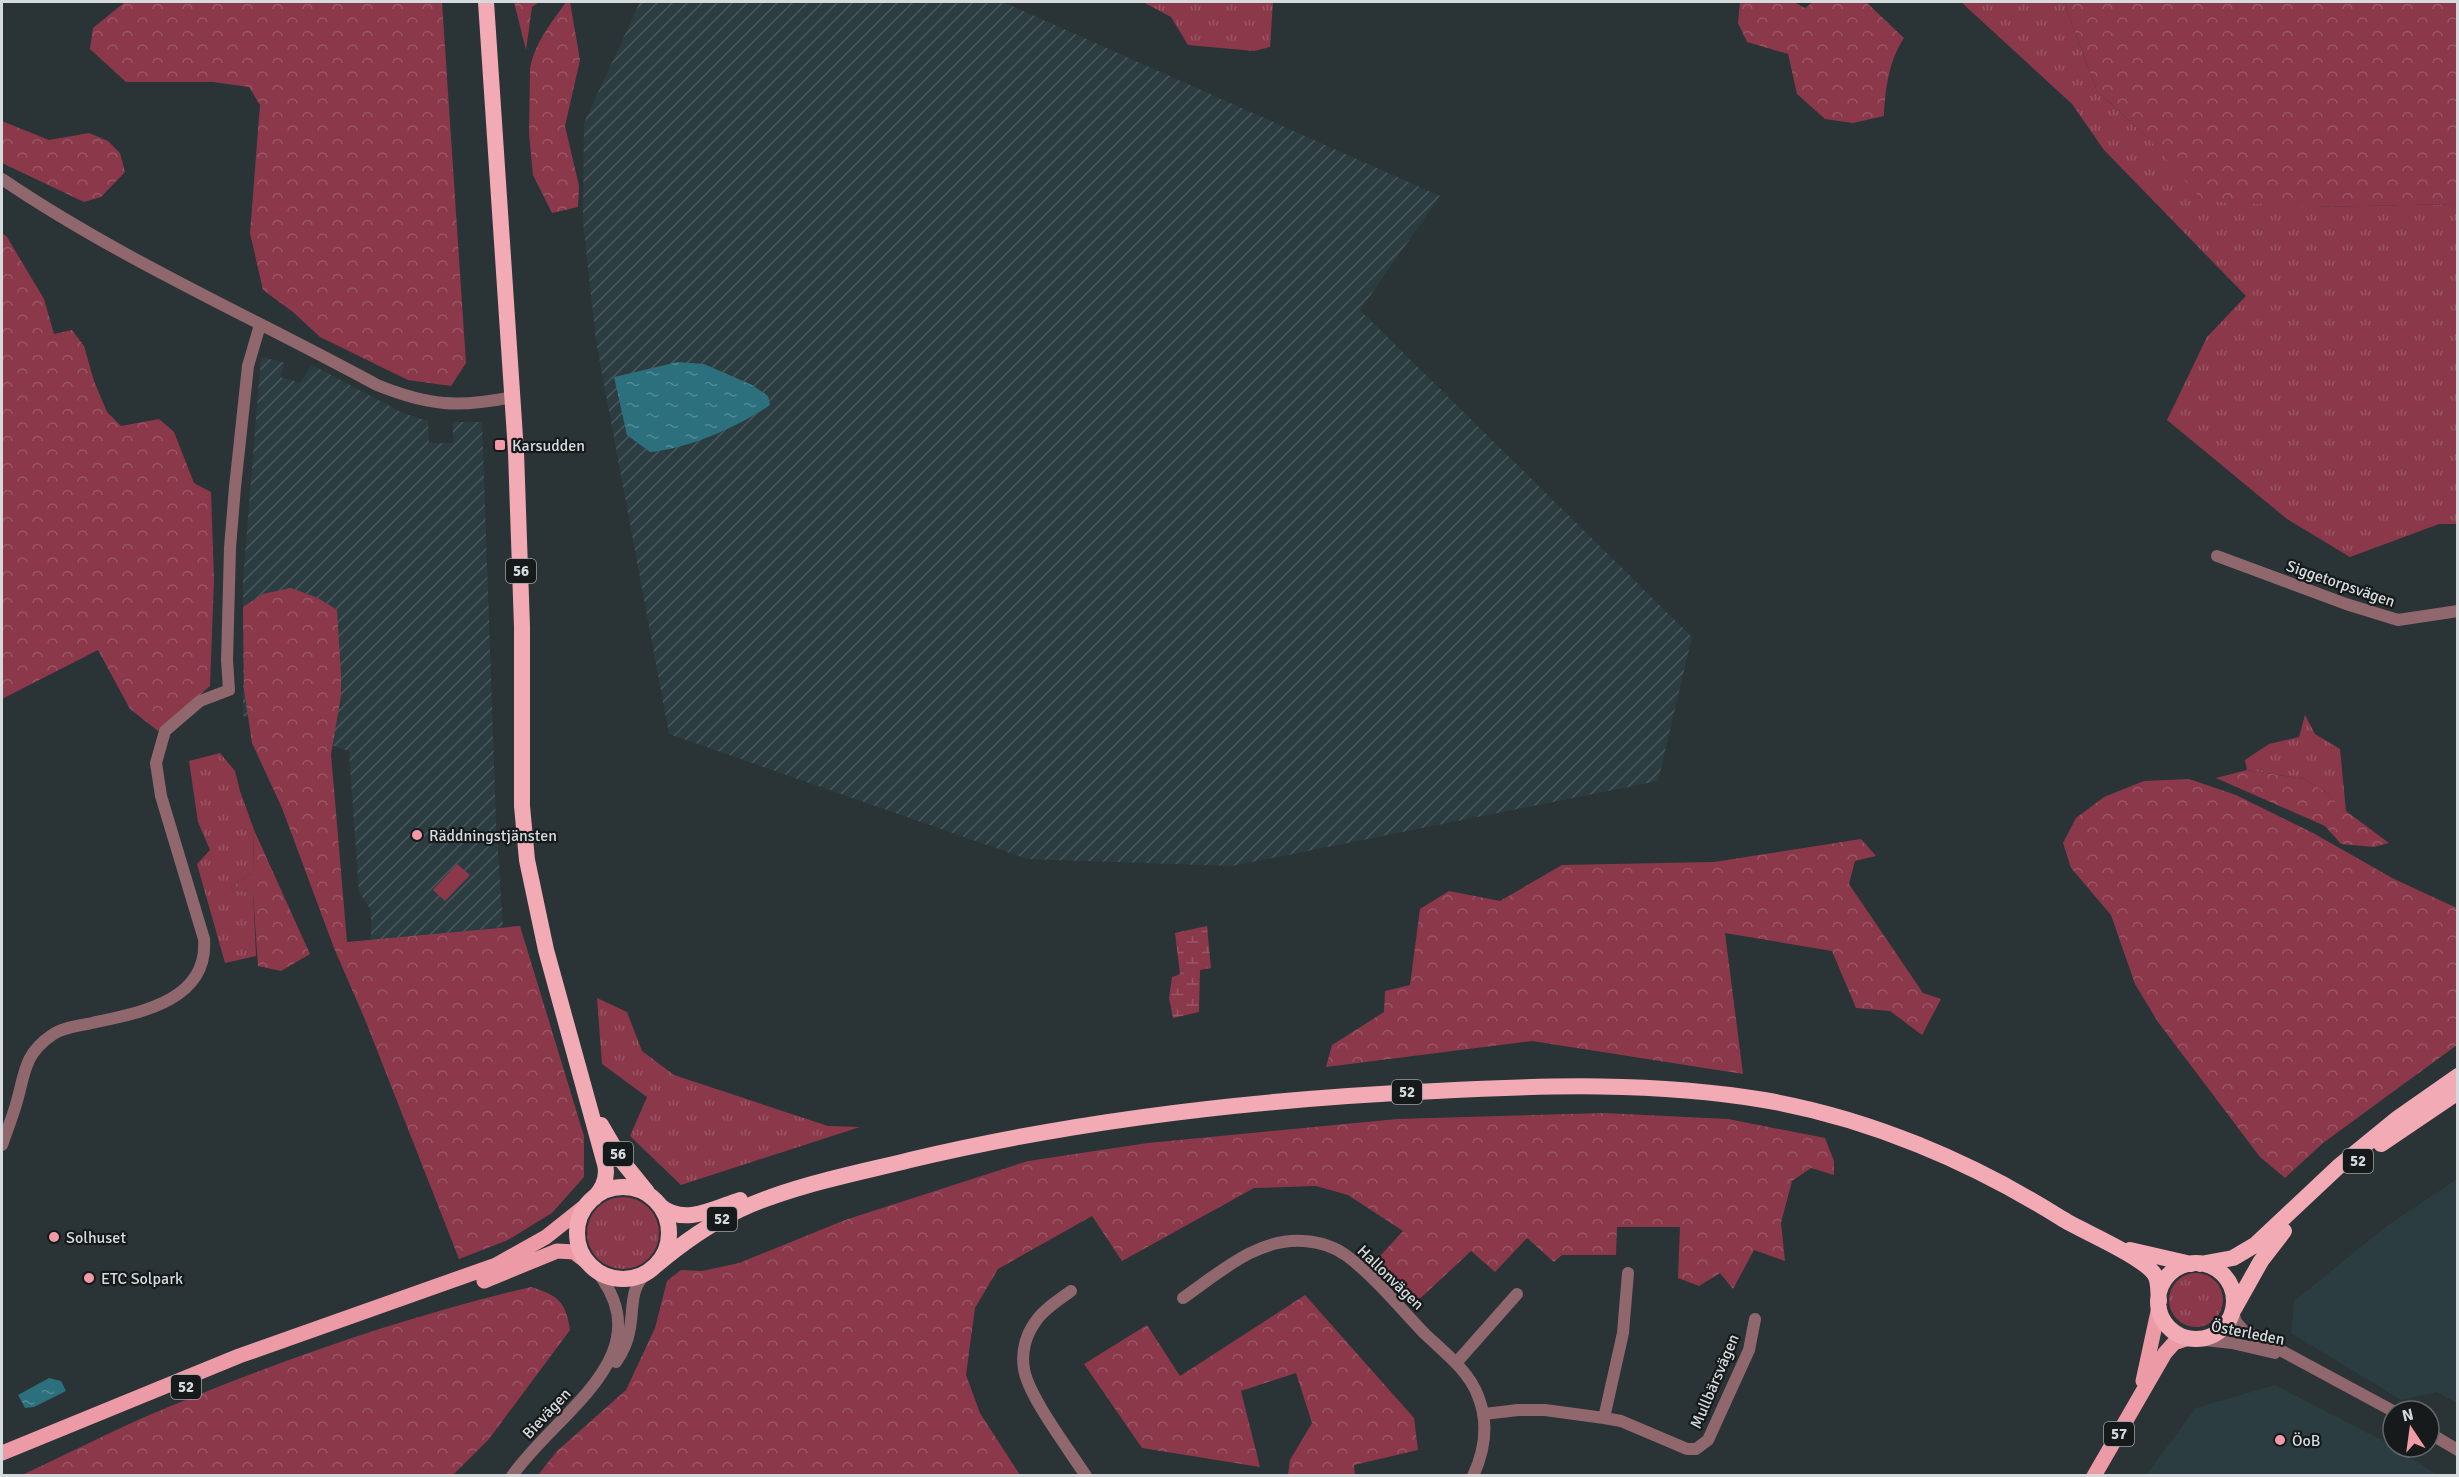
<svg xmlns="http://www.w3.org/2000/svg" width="2459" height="1477" font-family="Signika,sans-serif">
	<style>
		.built { fill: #2c3d41 }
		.industrial { fill: url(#industrial-furrows) }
		.grass { fill: url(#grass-tufts) }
		.forest { fill: url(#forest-crowns) }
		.wetland { fill: url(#wetland-marsh) }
		.pitch { fill: #8b394a }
		.water { fill: url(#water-ripples) }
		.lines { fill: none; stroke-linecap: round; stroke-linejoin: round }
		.minor { stroke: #8f676c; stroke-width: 12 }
		.tertiary { stroke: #8f676c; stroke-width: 12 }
		.primary { stroke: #ec9aa6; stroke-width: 15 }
		.trunk { stroke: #f2abb4; stroke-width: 16 }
		.poi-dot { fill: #f39aa7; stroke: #161a1b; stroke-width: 2 }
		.labels { text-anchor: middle; stroke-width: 4.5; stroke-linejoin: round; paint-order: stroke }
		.shield { fill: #161a1b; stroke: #9ca1a2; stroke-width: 1.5 }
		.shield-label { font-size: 15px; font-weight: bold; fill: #d5dbdc }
		.poi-label { font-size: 16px; fill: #d5dbdc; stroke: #161a1b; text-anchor: start }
		.street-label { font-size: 16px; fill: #d5dbdc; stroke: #161a1b }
	</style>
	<defs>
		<pattern id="industrial-furrows" width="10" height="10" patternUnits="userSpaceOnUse" patternTransform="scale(1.5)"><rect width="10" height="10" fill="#2c3d41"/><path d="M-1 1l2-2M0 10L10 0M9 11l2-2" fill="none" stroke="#4a585c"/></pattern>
		<pattern id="grass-tufts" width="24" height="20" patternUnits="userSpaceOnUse" patternTransform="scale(1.5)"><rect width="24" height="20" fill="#8b394a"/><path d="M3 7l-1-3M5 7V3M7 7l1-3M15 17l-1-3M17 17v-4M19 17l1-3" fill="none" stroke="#9a5564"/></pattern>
		<pattern id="forest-crowns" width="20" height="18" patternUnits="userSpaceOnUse" patternTransform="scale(1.5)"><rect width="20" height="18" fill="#8b394a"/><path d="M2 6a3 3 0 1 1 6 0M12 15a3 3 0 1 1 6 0" fill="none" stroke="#9a5564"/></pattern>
		<pattern id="wetland-marsh" width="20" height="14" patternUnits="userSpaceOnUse" patternTransform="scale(1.5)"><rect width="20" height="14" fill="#8b394a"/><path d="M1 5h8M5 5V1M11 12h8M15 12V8" fill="none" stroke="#9a5564"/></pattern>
		<pattern id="water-ripples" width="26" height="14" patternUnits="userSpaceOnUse" patternTransform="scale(1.5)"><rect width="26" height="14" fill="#2b707c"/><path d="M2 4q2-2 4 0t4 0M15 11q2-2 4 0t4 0" fill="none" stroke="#538a94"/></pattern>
	</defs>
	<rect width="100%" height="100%" fill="#2a3335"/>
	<!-- built -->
	<path class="built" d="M 2457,1179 L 2457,1403 L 2437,1392 L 2401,1400 L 2291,1333 L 2294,1301 L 2388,1225 Z
		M 2275,1385 L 2385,1442 L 2438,1475 L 2146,1475 L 2196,1408 Z"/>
	<!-- industrial -->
	<path class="industrial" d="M 640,2 L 1003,2 L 1440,196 L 1360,310 L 1692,637 L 1658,781 L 1232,866 L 1027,859 L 669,734 L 596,341 L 583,221 L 584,123 Z
		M 261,357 L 285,363 L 280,377 L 300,383 L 312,365 L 403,413 L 428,421 L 429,443 L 453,443 L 453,422 L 482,422 L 496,820 L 503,927 L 371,942 L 371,910 L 359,892 L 349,751 L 243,716 L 243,580 Z"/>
	<!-- grass -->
	<path class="grass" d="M 1143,2 L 1273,2 L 1270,47 L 1254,51 L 1188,45 L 1171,17 Z
		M 1961,2 L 2065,2 L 2067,11 L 2097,91 L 2148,138 L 2313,207 L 2457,204 L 2457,524 L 2439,524 L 2350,557 L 2287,519 L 2167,420 L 2207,337 L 2246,296 L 2104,150 L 2072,104 Z
		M 2305,715 L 2315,734 L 2340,749 L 2346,811 L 2339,813 L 2329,794 L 2304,779 L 2247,770 L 2245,760 L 2269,744 L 2299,737 Z
		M 220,753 L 235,771 L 240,791 L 254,830 L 253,872 L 230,888 L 253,893 L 256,956 L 225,963 L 197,864 L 210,850 L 198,822 L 189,761 Z
		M 597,998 L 627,1012 L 642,1051 L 674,1075 L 828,1126 L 860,1127 L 681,1185 L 630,1136 L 647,1097 L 602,1064 Z
		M587 1233a36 36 0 1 1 72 0a36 36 0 1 1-72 0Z
		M2169 1300a27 27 0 1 1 54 0a27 27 0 1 1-54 0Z"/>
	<!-- forest -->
	<path class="forest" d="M 125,2 L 442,2 L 466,363 L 451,386 L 408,380 L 320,337 L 293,312 L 263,290 L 250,233 L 260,105 L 249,87 L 213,82 L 126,82 L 90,49 L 93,28 Z
		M 514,2 L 539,2 L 532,7 L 526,50 Z
		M 566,2 L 570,2 L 580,60 L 565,126 L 579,186 L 578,207 L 552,213 L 533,175 L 529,134 L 530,70 C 533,45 552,22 566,2 Z
		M 1740,2 L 1794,2 L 1805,8 L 1813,2 L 1866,2 L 1904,38 C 1889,60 1885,90 1884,116 L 1853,123 L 1825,119 L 1797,94 L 1788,54 L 1747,42 L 1738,23 Z
		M 2065,2 L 2457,2 L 2457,204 L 2313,207 L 2203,201 L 2148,138 L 2097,91 L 2067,11 Z
		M 2,121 L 49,140 L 89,133 L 108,141 L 120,153 L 125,172 L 101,197 L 84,202 L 2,163 Z
		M 2,233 L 7,237 L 44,299 L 54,334 L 72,330 L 84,346 L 94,381 L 107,412 L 121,426 L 159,419 L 174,432 L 194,483 L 211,492 L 214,580 L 210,686 L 158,731 L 130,709 L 98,650 L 2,699 Z
		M 291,588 L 318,598 L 337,610 L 341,673 L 341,696 L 331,754 L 347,942 L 520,926 L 584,1136 L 584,1177 L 552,1213 L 508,1240 L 459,1259 L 366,1022 L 334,948 L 282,808 L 252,743 L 244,690 L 243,607 L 263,594 Z
		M 2247,770 L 2304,779 L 2329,794 L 2339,812 L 2346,811 L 2389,843 L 2374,847 L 2341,844 L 2325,826 L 2216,778 Z
		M 2189,779 L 2236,795 L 2313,833 L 2394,879 L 2457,908 L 2457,1045 L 2323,1143 L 2285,1178 L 2260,1157 L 2158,1022 L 2135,984 L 2111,915 L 2071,868 L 2063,843 L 2076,818 L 2104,797 L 2144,781 Z
		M 254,830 L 310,954 L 281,971 L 258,966 L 253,894 L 230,888 L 253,872 Z
		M 1861,839 L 1876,856 L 1855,861 L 1849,884 L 1923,993 L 1941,999 L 1922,1035 L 1890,1011 L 1856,1008 L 1832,951 L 1725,933 L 1743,1074 L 1532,1041 L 1326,1067 L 1332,1045 L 1384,1012 L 1385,991 L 1410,985 L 1420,909 L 1449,891 L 1500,901 L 1562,865 L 1714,862 Z
		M 1604,1113 L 1728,1119 L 1825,1138 L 1834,1161 L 1834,1175 L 1811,1168 L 1792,1181 L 1781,1223 L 1785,1261 L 1754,1250 L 1733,1289 L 1720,1273 L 1699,1286 L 1678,1278 L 1680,1227 L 1617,1227 L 1616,1255 L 1562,1255 L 1554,1262 L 1527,1238 L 1495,1272 L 1471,1251 L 1411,1307 L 1371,1266 L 1403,1231 L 1348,1195 L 1316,1186 L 1254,1188 L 1122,1261 L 1092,1216 L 998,1269 L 975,1308 L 966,1375 L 980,1413 L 1020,1475 L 538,1475 L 557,1451 L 626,1390 L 655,1328 L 667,1281 L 681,1270 L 702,1271 L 739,1263 L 845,1220 L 1028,1161 L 1148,1143 L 1397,1119 Z
		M 531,1287 C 557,1295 566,1301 570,1330 L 489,1439 L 453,1475 L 22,1475 C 66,1455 109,1432 154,1413 C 276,1362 402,1317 531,1287 Z
		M 1305,1295 L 1414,1418 L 1418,1450 L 1354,1465 L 1355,1475 L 1288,1475 L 1290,1460 L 1312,1423 L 1296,1373 L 1241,1391 L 1260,1467 L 1142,1448 L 1084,1364 L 1147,1325 L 1180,1376 Z"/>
	<!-- wetland -->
	<path class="wetland" d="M 1207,926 L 1211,968 L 1200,970 L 1199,1012 L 1173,1018 L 1169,998 L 1172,977 L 1180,974 L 1175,933 Z"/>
	<!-- pitch -->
	<path class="pitch" d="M 457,864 L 470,875 L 445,901 L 433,890 Z"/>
	<!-- water -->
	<path class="water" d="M 678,362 L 704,364 L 752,385 L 768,396 L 770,405 C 738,427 690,448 650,452 L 627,435 L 614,377 Z
		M 49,1378 L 61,1381 L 66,1391 L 34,1407 L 25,1408 L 18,1395 Z"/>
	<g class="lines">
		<!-- minor -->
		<path class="minor" d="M 2,179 C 120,259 252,317 377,385 C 429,406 458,408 513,397
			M 2217,556 L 2346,604 L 2398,620 L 2458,611
			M 2,1145 C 7,1130 13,1116 17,1101 C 25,1073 24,1054 52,1035 C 63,1027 79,1026 92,1023 C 139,1013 209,1001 204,939 L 161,796 L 156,763 L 165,731 L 200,701 L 229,690 L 227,660 L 230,548 L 235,487 L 248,366 L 260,325
			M 1071,1291 C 1059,1300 1044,1309 1036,1321 C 1026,1334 1021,1352 1024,1369 C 1028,1396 1070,1451 1086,1476
			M 1183,1298 C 1219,1273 1258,1237 1304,1241 C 1320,1242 1335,1247 1347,1256 C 1376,1278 1400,1308 1425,1334 C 1444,1352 1469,1371 1478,1396 C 1489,1423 1485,1450 1473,1476
			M 1456,1363 L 1517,1294
			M 1484,1414 L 1518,1410 L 1545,1410 L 1604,1418 L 1621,1421 L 1687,1449 L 1696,1449 L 1708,1440 L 1749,1350 L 1755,1319
			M 1604,1418 L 1623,1333 L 1628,1273"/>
		<!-- tertiary -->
		<path class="tertiary" d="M 2233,1312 L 2236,1322 L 2243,1330 L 2393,1411
			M 2196,1339 L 2232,1343 L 2275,1353
			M 616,1362 C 623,1352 628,1341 630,1328 C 634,1306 629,1288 648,1272
			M 2429,1433 L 2458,1450
			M 512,1476 C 556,1412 667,1354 594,1268"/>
		<!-- primary -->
		<path class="primary" d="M 484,1281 L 557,1251 L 574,1252 L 587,1262
			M 2143,1381 L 2159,1307
			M 2,1453 L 239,1356 L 496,1265 L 546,1237 L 590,1202
			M 2094,1476 L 2165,1353 L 2174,1343 L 2189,1338"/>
		<!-- trunk -->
		<path class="trunk" d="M 486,2 L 516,452 L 522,627 L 522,806 L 527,860 L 546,950 L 605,1164 C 608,1177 604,1188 594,1198
			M 601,1125 L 622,1161 L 647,1192
			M 2381,1144 L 2458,1092
			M577 1233a46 46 0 1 1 92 0a46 46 0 1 1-92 0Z
			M 660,1206 C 684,1226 713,1209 740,1200
			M 2130,1250 L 2191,1264
			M2158 1301a38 38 0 1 1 76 0a38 38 0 1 1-76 0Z
			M 2200,1264 L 2233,1258 L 2255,1245 L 2338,1167 L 2398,1118 L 2458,1076
			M 654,1267 C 681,1244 709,1224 741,1209 C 794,1185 854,1174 910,1160 C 1082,1119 1259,1099 1436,1091 C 1545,1085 1656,1082 1764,1100 C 1869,1118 1972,1162 2061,1218 C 2081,1231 2148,1258 2156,1277 C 2159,1284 2158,1293 2159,1301
			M 2234,1309 L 2261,1261 L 2284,1231"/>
	</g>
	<!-- markers -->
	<g class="poi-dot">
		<rect x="494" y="439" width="12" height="12" rx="3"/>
		<circle cx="417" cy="835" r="6"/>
		<circle cx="54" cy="1237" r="6"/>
		<circle cx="89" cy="1278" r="6"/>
		<circle cx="2280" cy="1440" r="6"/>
	</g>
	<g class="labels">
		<!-- shield labels -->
		<g class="shield">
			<rect x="506" y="559" width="30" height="24" rx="4.5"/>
			<rect x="1392" y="1080" width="30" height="24" rx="4.5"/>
			<rect x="603" y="1142" width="30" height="24" rx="4.5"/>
			<rect x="2343" y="1149" width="30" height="24" rx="4.5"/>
			<rect x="707" y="1207" width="30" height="24" rx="4.5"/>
			<rect x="171" y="1375" width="30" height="24" rx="4.5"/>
			<rect x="2104" y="1422" width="30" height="24" rx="4.5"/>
		</g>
		<g class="shield-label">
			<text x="521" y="576">56</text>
			<text x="1407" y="1097">52</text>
			<text x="618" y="1159">56</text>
			<text x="2358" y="1166">52</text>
			<text x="722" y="1224">52</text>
			<text x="186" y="1392">52</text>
			<text x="2119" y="1439">57</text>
		</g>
		<!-- poi labels -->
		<g class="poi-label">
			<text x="512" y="451">Karsudden</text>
			<text x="429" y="841">Räddningstjänsten</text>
			<text x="66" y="1243">Solhuset</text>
			<text x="101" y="1284">ETC Solpark</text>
			<text x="2292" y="1446">ÖoB</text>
		</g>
		<!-- street labels -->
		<g class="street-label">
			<text transform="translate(2341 583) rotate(19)" y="6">Siggetorpsvägen</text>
			<text transform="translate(1391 1277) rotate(44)" y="6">Hallonvägen</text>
			<text transform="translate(2248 1332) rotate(11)" y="6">Österleden</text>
			<text transform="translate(1714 1381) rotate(-67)" y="6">Mullbärsvägen</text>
			<text transform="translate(546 1413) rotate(-47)" y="6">Bievägen</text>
		</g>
	</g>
	<!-- border -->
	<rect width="2459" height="1477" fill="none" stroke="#d5dbdc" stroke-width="6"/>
	<!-- north arrow -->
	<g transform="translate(2411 1429) rotate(347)"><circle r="28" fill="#161a1b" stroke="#626768" stroke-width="1.5"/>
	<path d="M0-4.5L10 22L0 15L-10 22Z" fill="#f39aa7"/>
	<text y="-9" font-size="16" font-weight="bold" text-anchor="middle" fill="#d5dbdc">N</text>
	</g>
</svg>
